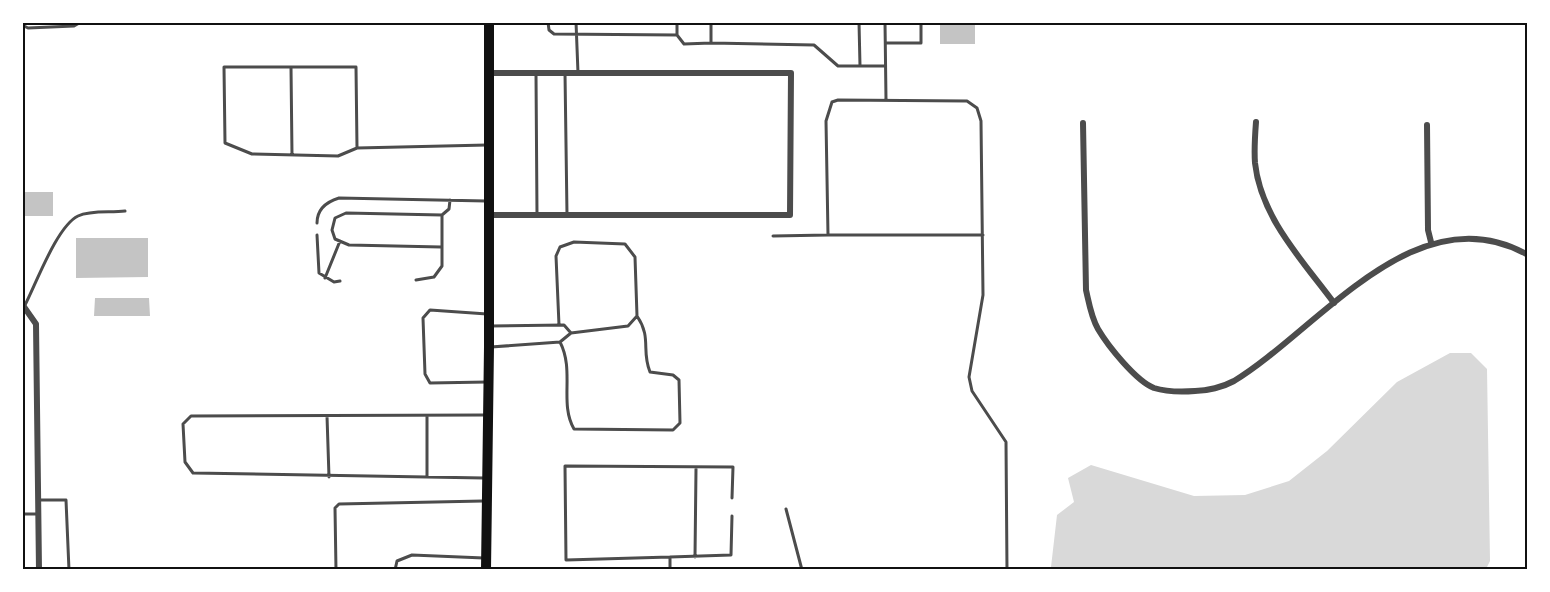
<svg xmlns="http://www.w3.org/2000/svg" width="1550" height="592" font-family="Inter,sans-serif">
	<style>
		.water { fill: #d9d9d9 }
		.building { fill: #c4c4c4 }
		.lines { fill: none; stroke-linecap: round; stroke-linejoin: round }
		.service { stroke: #4c4c4c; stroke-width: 3 }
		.minor { stroke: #4c4c4c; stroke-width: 6 }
		.primary { stroke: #111; stroke-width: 10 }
		.neatline { fill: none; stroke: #111; stroke-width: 2 }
	</style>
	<rect width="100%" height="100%" fill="#fff"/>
	<!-- water -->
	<path class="water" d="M 1450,353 L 1471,353 L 1487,369 L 1490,561 L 1486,569 L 1053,570 L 1051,567 L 1057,515 L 1074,502 L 1068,478 L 1091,465 L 1194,496 L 1245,495 L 1289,481 L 1327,451 L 1397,382 Z"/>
	<!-- building -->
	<path class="building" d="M 940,22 L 975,22 L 975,44 L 940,44 Z
		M 22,192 L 53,192 L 53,216 L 22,216 Z
		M 76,238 L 148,238 L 148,277 L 76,278 Z
		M 95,298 L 149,298 L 150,316 L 94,316 Z"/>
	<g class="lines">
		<!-- service -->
		<path class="service" d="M 548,22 L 549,30 L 554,34 L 677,35 L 677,22
			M 576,22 L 578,73
			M 711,22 L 711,43 L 814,45 L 838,66 L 885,66
			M 859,22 L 860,66
			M 885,22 L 886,100
			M 22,25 L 28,28 L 74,26 L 81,22
			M 677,35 L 684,44 L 711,43
			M 886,43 L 921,43 L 921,22
			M 291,67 L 292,155
			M 565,73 L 567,215
			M 536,74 L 537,215
			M 357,148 L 356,67 L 224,67 L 225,143 L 252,154 L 338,156 L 357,148 L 487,145
			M 317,223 C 317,209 326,202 339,198 L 486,201
			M 317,235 L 319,273 L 334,282 L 340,281
			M 983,235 L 828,235 L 826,121 L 832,102 L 838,100 L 967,101 L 977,108 L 981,121 L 983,295 L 969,377 L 972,391 L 1006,442 L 1007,570
			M 773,236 L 828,235
			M 441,247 L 349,245 L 335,239 L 332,230 L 335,218 L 346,213 L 442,215
			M 325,278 L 340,241
			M 416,280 L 434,277 L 442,266 L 442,215 L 449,209 L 450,200
			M 25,305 C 36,284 57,226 78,216 C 91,210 111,213 125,211
			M 487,314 L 430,310 L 423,318 L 425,374 L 430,383 L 487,382
			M 559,325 L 556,256 L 560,247 L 574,242 L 625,244 L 635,257 L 637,316 L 628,326 L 571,333
			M 490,326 L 564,325 L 571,333 L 560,342 L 491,347
			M 560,342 C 575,371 559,403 574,429 L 673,430 L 680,423 L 679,380 L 673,375 L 650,372 C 641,350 652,338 637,316
			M 327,416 L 329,477
			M 427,477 L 427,416
			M 484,478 L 193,473 L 185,462 L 183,424 L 191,416 L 484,415
			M 38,500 L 66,500 L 69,570
			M 786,509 L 802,570
			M 22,514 L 37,514
			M 670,557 L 566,560 L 565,466 L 733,467 L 732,498
			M 695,557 L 696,469
			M 336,570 L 335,508 L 339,504 L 483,501
			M 395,570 L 397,561 L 412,555 L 484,558
			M 670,570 L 670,557 L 731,555 L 732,516"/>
		<!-- minor -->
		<path class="minor" d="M 488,73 L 791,73 L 790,215 L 489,215
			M 1256,122 C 1255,135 1254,150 1255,163 C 1261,218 1303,261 1334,303
			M 1083,123 L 1086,290 C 1089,303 1091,317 1098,329 C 1108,346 1136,381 1154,388 C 1167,392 1181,392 1195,391 C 1207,391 1223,387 1234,381 C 1318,330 1417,191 1528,255
			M 1427,125 L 1428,230 L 1431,242
			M 22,304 L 36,324 L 39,570"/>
		<!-- primary -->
		<path class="primary" d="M 486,570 L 489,347 L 489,22"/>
	</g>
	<!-- border -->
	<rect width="1550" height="592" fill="none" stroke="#ffffff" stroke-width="48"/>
	<rect x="24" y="24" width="1502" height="544" class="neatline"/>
</svg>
